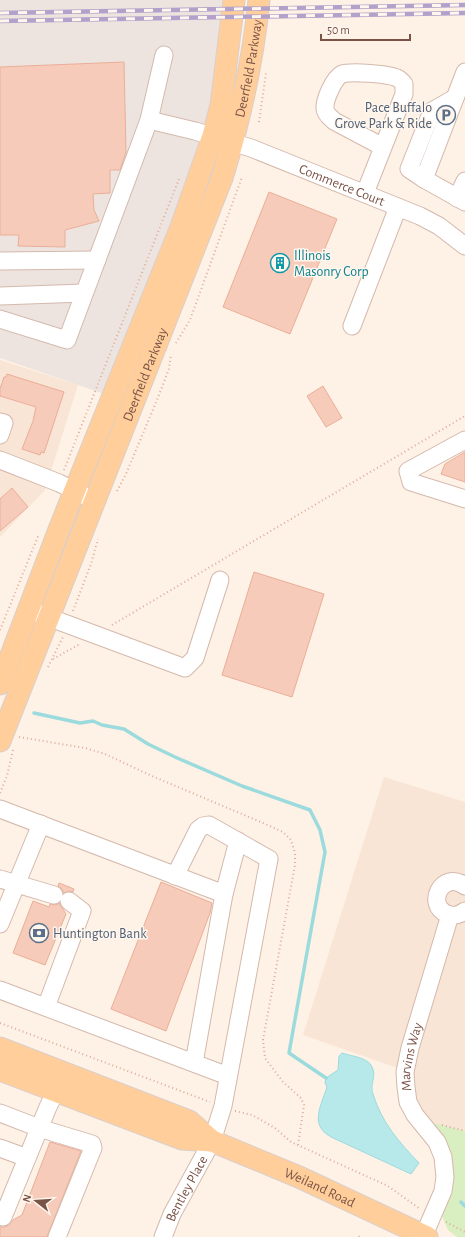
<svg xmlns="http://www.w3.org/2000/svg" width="465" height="1237" font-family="'Alegreya Sans',sans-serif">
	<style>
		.residential { fill: #f9e5d5 }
		.industrial { fill: #eee4df }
		.green { fill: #d9eec1 }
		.water { fill: #b7e9ea; stroke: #9cdbdd }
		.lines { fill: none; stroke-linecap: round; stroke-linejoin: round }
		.stream { stroke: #9cdbdd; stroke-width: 3.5 }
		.building { fill: #f6cbba; stroke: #ebae98 }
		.minor-casing { stroke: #d4b9ac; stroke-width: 19 }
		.major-casing { stroke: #dacfcb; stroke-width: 23 }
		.path { stroke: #dcad9c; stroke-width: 2; stroke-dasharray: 1 3; stroke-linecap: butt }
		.minor { stroke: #fff; stroke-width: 17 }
		.major { stroke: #ffce9b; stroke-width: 21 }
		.rail-casing { stroke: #b2a1ca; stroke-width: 4.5 }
		.rail { stroke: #fff6ed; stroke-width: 3; stroke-dasharray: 9; stroke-linecap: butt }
		.labels { text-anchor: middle; stroke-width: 3; stroke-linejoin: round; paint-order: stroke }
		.street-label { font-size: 14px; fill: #7a5347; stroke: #fff6ed }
		.service-label { font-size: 14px; fill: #4e5e75; stroke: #fff6ed; text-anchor: end }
		.culture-label { font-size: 14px; fill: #0d838f; stroke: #fff6ed; text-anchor: start }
	</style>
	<rect width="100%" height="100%" fill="#fef1e5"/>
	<!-- residential -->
	<path class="residential" d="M 0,360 L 78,385 L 45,490 L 0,537 Z
		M 384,777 L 465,802 L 465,1131 L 430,1122 L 417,1109 L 412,1073 L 303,1035 Z"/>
	<!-- industrial -->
	<path class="industrial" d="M 0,0 L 232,0 L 217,83 L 172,233 L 107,395 L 0,358 Z"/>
	<!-- green -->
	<path class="green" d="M 430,1122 L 465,1131 L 465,1237 L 457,1237 L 448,1230 L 442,1216 L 452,1183 L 453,1166 L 443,1140 Z"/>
	<!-- water -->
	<path class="water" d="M 342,1053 C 350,1056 366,1057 371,1065 C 378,1076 369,1084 373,1094 C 382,1123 399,1142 419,1163 L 411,1174 L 331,1137 C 309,1125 321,1106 327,1087 L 325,1083 L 326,1078 L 338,1070 L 339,1056 Z"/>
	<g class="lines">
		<!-- stream -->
		<path class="stream" d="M 34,713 L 80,723 L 93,721 L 102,725 L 124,729 L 148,744 L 175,757 L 242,786 L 310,810 L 320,830 L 325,852 L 289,1053 L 326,1078
			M 461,1202 L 465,1206"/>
	</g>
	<!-- building -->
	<path class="building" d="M 124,62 L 126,152 L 120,170 L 110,170 L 110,193 L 93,194 L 94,210 L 99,221 L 65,230 L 65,247 L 18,246 L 19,235 L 0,235 L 0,67 Z
		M 269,192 L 337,219 L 290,334 L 223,307 Z
		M 7,374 L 64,392 L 44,453 L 41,452 L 40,455 L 22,449 L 33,421 L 36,407 L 0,396 L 0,389 L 4,377 L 6,377 Z
		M 323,386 L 342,418 L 326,427 L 307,396 Z
		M 465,452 L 465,482 L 441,474 L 445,464 Z
		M 12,488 L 28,507 L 0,531 L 0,499 Z
		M 254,572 L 324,594 L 292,697 L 222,675 Z
		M 161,882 L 212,903 L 210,913 L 166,1031 L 111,1009 Z
		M 59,883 L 74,889 L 73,892 L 70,891 L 64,893 L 61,888 L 58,886 Z
		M 33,901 L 49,907 L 50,904 L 56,905 L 59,903 L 66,914 L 45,965 L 13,953 Z
		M 50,1142 L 81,1151 L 47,1237 L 0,1237 L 0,1227 L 4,1227 L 9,1225 L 13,1220 L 22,1215 Z"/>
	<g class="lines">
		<defs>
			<g id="minor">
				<path d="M 465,72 L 424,179 L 465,202"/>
				<path id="s1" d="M 149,120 L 195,131 L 251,148 L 420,216 L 439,226 L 465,246"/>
				<path d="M 424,179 L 409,169 L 432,111 L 455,98"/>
				<path d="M 365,193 L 404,94 L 404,84 C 402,82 400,79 397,78 C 389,74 351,71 342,74 C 334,78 324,100 325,109 C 326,115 330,117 334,121 L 383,147"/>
				<path d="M 457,198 L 465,181"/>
				<path d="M 0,261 L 97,260"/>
				<path d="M 0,296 L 84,293"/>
				<path d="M 0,319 L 67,340 L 149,120 L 164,55"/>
				<path d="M 352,326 L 398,207"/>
				<path d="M 0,422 L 4,423 L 0,435"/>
				<path d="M 465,440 L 408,471 L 411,482 L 465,499"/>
				<path d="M 0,460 L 59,483 L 95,501"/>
				<path d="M 29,610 L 185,668 L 195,658 L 220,580"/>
				<path d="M 0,809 L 224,894"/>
				<path d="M 0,879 L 54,895"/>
				<path d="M 465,886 C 442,869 425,905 447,914 C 454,917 459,915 465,911"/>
				<path d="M 0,924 L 41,824"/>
				<path d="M 0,990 L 228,1076"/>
				<path d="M 46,1007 L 82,911 L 69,901"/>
				<path d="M 194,1063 L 224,894 L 238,841"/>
				<path d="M 0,1113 L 39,1128 L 92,1144 L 93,1148 L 57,1237"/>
				<path d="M 0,1148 L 27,1158"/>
				<path d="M 0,1216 L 3,1217 L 48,1107 L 61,1080"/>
				<path id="s2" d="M 424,1235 L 443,1191 L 445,1177 L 443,1157 L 437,1142 L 415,1115 L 408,1102 L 406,1087 L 405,1072 L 410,1048 L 450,915"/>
				<path id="s3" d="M 163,1237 L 172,1214 L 212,1141 L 223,1106 L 269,859 L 209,825 L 203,826 L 198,830 L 175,876"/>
			</g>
			<g id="major">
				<path d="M 0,684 L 60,527 L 181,227 L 213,136 L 221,105 L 234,0"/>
				<path id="s4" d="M 0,741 L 222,178 C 240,120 253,60 259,0"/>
				<path d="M 0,1048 L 189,1121 L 212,1141"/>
				<path id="s5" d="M 0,1070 L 182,1139 L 212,1141 L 299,1177 L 427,1237"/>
			</g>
		</defs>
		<!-- minor casing -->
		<use href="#minor" class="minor-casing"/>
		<!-- major casing -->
		<use href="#major" class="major-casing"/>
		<!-- path -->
		<path class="path" d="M 259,122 L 266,73
			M 176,343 L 190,320 L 242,177
			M 64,470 L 179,179
			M 117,491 L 126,474 L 157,400 L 169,369 L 171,354
			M 73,611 L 91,564 L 98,539
			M 112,625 L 465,416
			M 0,630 L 39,534
			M 53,659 L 80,644
			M 48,667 L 63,637
			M 19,737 L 85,748 L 105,754 L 152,776 L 263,823 L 283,832 L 291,840 L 295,853 L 295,865 L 263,1040 L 265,1058 L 283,1082 L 301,1098 L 304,1105 L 298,1145
			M 0,793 L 7,776 L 13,750
			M 0,1023 L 210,1102
			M 235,1111 L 252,1115 L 275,1128 L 291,1142 L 388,1186 L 420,1209
			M 442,1125 L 465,1131
			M 446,1222 L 465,1232
			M 359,1237 L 360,1236"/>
		<!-- minor -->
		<use href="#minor" class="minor"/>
		<!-- major -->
		<use href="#major" class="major"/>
		<defs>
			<path id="rail" d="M 0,13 L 465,5
				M 0,21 L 465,13"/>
		</defs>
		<!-- rail casing -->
		<use href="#rail" class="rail-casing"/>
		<!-- rail -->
		<use href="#rail" class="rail"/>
	</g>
	<!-- icons -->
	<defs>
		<symbol id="parking-ring" viewBox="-11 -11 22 22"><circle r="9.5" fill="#fff6ed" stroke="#5c6f8a" stroke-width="1.5"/><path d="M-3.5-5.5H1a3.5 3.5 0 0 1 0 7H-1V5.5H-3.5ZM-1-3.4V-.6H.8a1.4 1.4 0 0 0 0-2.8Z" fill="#5c6f8a"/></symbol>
		<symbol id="building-ring" viewBox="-11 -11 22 22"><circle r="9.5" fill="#fff6ed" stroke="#0f9aa8" stroke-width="1.5"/><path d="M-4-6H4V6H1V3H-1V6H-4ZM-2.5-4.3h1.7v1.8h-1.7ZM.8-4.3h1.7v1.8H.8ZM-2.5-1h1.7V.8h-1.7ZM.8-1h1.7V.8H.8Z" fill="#0f9aa8"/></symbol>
		<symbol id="bank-ring" viewBox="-11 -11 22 22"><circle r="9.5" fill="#fff6ed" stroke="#5c6f8a" stroke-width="1.5"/><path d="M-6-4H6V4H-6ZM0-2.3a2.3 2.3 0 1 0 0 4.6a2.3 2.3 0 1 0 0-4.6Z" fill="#5c6f8a"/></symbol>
	</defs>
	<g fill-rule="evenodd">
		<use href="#parking-ring" x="435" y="104" width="22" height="22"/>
		<use href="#building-ring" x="269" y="252" width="22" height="22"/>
		<use href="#bank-ring" x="28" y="922" width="22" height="22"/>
	</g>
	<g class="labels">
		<!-- street labels -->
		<g class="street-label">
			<text dy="5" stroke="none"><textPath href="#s4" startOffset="718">Deerfield Parkway</textPath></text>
			<text dy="5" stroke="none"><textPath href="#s1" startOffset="204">Commerce Court</textPath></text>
			<text dy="5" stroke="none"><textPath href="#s4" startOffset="394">Deerfield Parkway</textPath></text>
			<text dy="5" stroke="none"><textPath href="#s2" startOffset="194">Marvins Way</textPath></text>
			<text dy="5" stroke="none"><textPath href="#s5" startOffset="342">Weiland Road</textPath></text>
			<text dy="5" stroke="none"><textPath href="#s3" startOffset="54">Bentley Place</textPath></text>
		</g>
		<!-- service labels -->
		<g class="service-label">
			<text x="432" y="112">Pace Buffalo<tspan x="432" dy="16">Grove Park &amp; Ride</tspan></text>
			<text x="53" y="938" text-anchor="start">Huntington Bank</text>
		</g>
		<!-- culture labels -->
		<g class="culture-label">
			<text x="294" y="260">Illinois<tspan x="294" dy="16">Masonry Corp</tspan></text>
		</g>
	</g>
	<!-- north arrow -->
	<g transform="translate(36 1201) rotate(287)" stroke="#fff6ed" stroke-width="3" paint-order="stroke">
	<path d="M0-3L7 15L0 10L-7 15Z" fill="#7a5347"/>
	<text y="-6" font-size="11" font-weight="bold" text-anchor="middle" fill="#7a5347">N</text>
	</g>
	<!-- scale -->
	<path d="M321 34v6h89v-6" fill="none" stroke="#7a5347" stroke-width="2"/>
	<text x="327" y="34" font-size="12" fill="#7a5347" stroke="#fff6ed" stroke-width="3" paint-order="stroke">50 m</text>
</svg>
